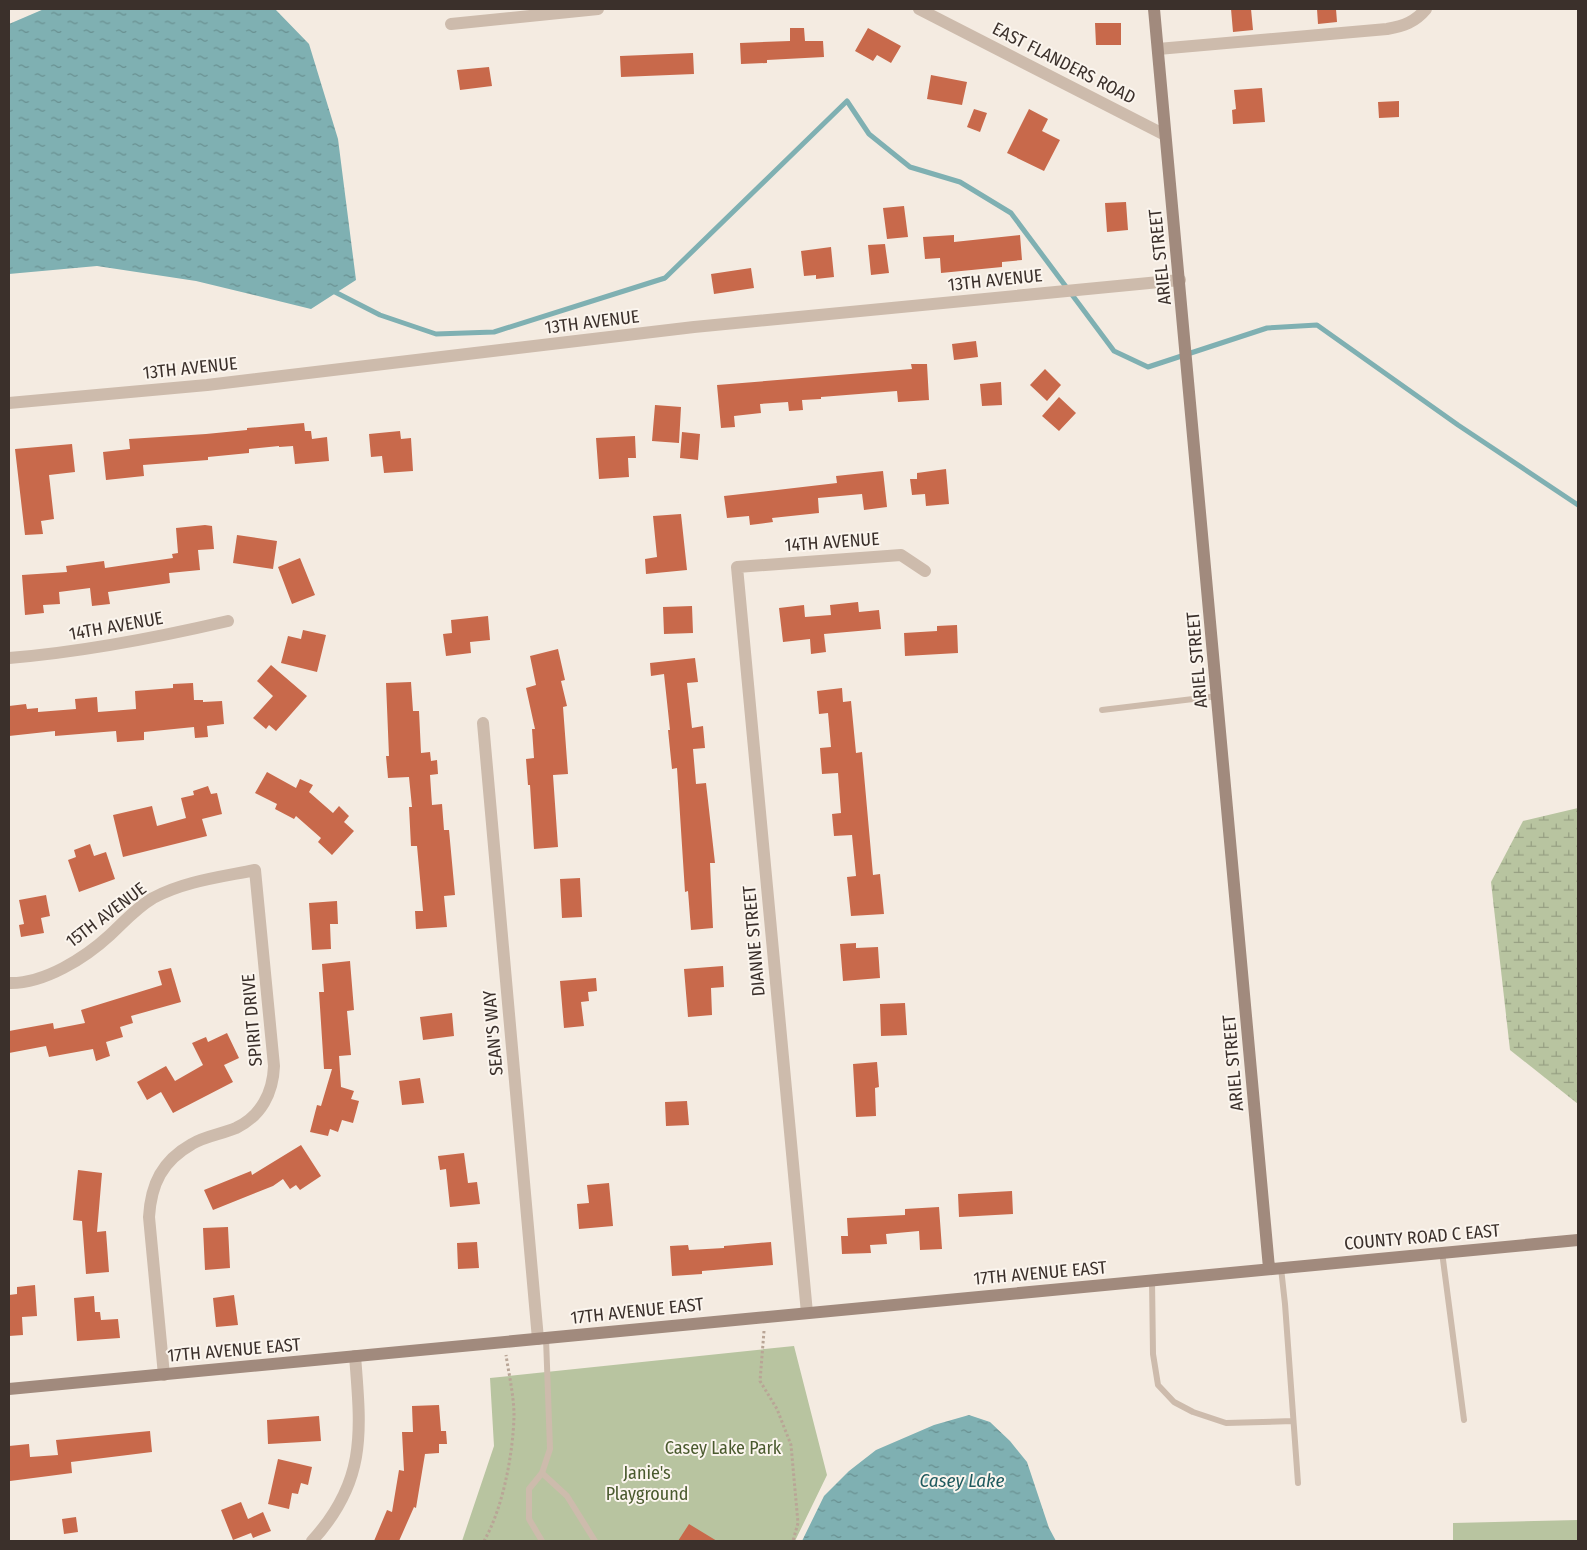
<svg xmlns="http://www.w3.org/2000/svg" width="1587" height="1550" font-family="'Fira Sans Condensed',sans-serif">
	<style>
		.green { fill: #b8c4a0 }
		.wetland { fill: url(#wetland-marsh) }
		.water { fill: url(#water-ripples) }
		.lines { fill: none; stroke-linecap: round; stroke-linejoin: round }
		.stream { stroke: #7fb0b2; stroke-width: 5 }
		.building { fill: #c8694b }
		.path { stroke: #b9a596; stroke-width: 3; stroke-dasharray: 2.5 2.5; stroke-linecap: butt }
		.lane { stroke: #cdbbac; stroke-width: 6 }
		.street { stroke: #cdbbac; stroke-width: 12 }
		.secondary { stroke: #a18a7d; stroke-width: 12 }
		.labels { text-anchor: middle; stroke-width: 4; stroke-linejoin: round; paint-order: stroke }
		.street-label { font-size: 18px; fill: #3b302b; stroke: #fbf5ee }
		.park-label { font-size: 18px; fill: #4a5a2e; stroke: #fbf5ee }
		.water-label { font-size: 19px; font-style: italic; fill: #1f5a5e; stroke: #fbf5ee }
	</style>
	<defs>
		<pattern id="wetland-marsh" width="20" height="14" patternUnits="userSpaceOnUse" patternTransform="scale(1.25)"><rect width="20" height="14" fill="#b8c4a0"/><path d="M1 5h8M5 5V1M11 12h8M15 12V8" fill="none" stroke="#97a083"/></pattern>
		<pattern id="water-ripples" width="26" height="14" patternUnits="userSpaceOnUse" patternTransform="scale(1.25)"><rect width="26" height="14" fill="#7fb0b2"/><path d="M2 4q2-2 4 0t4 0M15 11q2-2 4 0t4 0" fill="none" stroke="#699091"/></pattern>
	</defs>
	<rect width="100%" height="100%" fill="#f4ebe1"/>
	<!-- green -->
	<path class="green" d="M 794,1346 L 827,1475 L 795,1541 L 462,1541 L 494,1446 L 490,1378 Z
		M 1578,1520 L 1578,1541 L 1453,1541 L 1453,1523 Z"/>
	<!-- wetland -->
	<path class="wetland" d="M 1578,808 L 1578,1104 L 1510,1050 L 1491,882 L 1523,821 Z"/>
	<!-- water -->
	<path class="water" d="M 44,9 L 275,9 L 309,44 L 338,139 L 356,280 L 311,309 L 196,281 L 97,266 L 9,274 L 9,24 Z
		M 969,1415 L 990,1422 L 1010,1441 L 1027,1462 L 1049,1528 L 1056,1541 L 802,1541 L 824,1496 L 849,1471 L 876,1450 L 934,1425 Z"/>
	<g class="lines">
		<!-- stream -->
		<path class="stream" d="M 331,290 L 380,315 L 436,334 L 494,332 L 665,278 L 847,101 L 869,134 L 910,167 L 960,182 L 1011,213 L 1114,351 L 1148,367 L 1267,328 L 1317,325 L 1458,425 L 1578,505"/>
	</g>
	<!-- building -->
	<path class="building" d="M 1231,9 L 1251,9 L 1253,30 L 1233,32 Z
		M 1317,9 L 1336,9 L 1337,22 L 1318,24 Z
		M 1095,23 L 1121,23 L 1121,45 L 1096,45 Z
		M 790,28 L 804,28 L 805,41 L 823,41 L 824,57 L 767,60 L 767,63 L 741,64 L 740,43 L 790,41 Z
		M 868,28 L 901,46 L 891,63 L 877,55 L 873,61 L 855,51 Z
		M 693,53 L 694,74 L 621,77 L 620,56 Z
		M 489,67 L 492,86 L 460,90 L 457,70 Z
		M 931,75 L 967,82 L 962,105 L 927,99 Z
		M 1262,88 L 1265,122 L 1233,124 L 1232,110 L 1236,109 L 1234,90 Z
		M 1399,101 L 1399,117 L 1379,118 L 1378,102 Z
		M 974,109 L 987,113 L 980,132 L 967,127 Z
		M 1029,109 L 1048,119 L 1042,131 L 1060,140 L 1044,171 L 1007,153 Z
		M 1126,202 L 1128,230 L 1107,232 L 1105,203 Z
		M 904,206 L 908,237 L 887,239 L 883,208 Z
		M 954,235 L 954,242 L 1020,235 L 1022,260 L 1002,262 L 1002,267 L 941,273 L 940,258 L 925,259 L 923,237 Z
		M 885,244 L 889,273 L 871,275 L 868,245 Z
		M 831,247 L 834,277 L 816,279 L 816,275 L 804,276 L 801,251 Z
		M 751,268 L 754,288 L 714,294 L 711,274 Z
		M 976,341 L 978,357 L 954,360 L 952,344 Z
		M 911,364 L 927,364 L 929,400 L 898,402 L 897,391 L 821,397 L 821,399 L 802,400 L 803,410 L 789,411 L 788,402 L 760,404 L 761,413 L 734,416 L 735,427 L 721,428 L 717,385 L 912,369 Z
		M 1045,369 L 1061,385 L 1047,401 L 1030,385 Z
		M 1001,382 L 1002,405 L 982,406 L 980,384 Z
		M 1059,397 L 1076,413 L 1059,431 L 1042,416 Z
		M 655,405 L 681,407 L 679,443 L 652,441 Z
		M 304,423 L 305,431 L 311,431 L 312,439 L 327,437 L 329,461 L 295,464 L 293,446 L 279,447 L 279,446 L 249,449 L 249,453 L 208,457 L 208,460 L 143,465 L 144,476 L 106,480 L 103,452 L 130,449 L 129,439 L 206,434 L 247,430 L 247,428 Z
		M 400,431 L 401,439 L 411,438 L 413,471 L 384,473 L 382,456 L 371,457 L 369,434 Z
		M 682,432 L 700,434 L 698,460 L 680,458 Z
		M 635,436 L 636,458 L 628,458 L 629,477 L 599,479 L 596,438 Z
		M 72,444 L 75,472 L 49,475 L 54,519 L 41,521 L 43,534 L 25,535 L 15,449 Z
		M 946,469 L 949,504 L 926,506 L 925,494 L 912,495 L 910,479 L 917,479 L 917,473 Z
		M 883,471 L 887,507 L 864,510 L 862,494 L 818,498 L 819,513 L 772,518 L 773,522 L 750,525 L 749,516 L 727,518 L 724,496 L 837,483 L 836,476 Z
		M 681,514 L 687,570 L 646,574 L 645,559 L 657,557 L 653,516 Z
		M 205,525 L 212,526 L 214,549 L 198,550 L 200,570 L 169,573 L 170,583 L 108,592 L 110,604 L 92,606 L 90,588 L 59,592 L 60,604 L 43,605 L 44,613 L 25,615 L 22,575 L 67,572 L 66,566 L 104,561 L 105,568 L 173,558 L 172,554 L 178,553 L 176,528 Z
		M 237,535 L 277,541 L 273,569 L 233,563 Z
		M 300,558 L 315,595 L 292,604 L 278,567 Z
		M 858,602 L 859,612 L 879,610 L 881,629 L 824,634 L 826,652 L 811,654 L 810,639 L 783,642 L 779,608 L 804,605 L 805,617 L 831,615 L 830,605 Z
		M 692,606 L 693,633 L 664,634 L 663,607 Z
		M 488,616 L 490,640 L 470,642 L 471,653 L 446,656 L 443,634 L 452,633 L 451,620 Z
		M 957,625 L 958,653 L 905,656 L 904,633 L 937,631 L 937,626 Z
		M 303,630 L 326,635 L 317,672 L 281,663 L 288,636 L 301,639 Z
		M 558,649 L 565,680 L 561,681 L 567,706 L 563,707 L 568,774 L 553,775 L 558,847 L 534,849 L 530,785 L 528,785 L 526,759 L 534,758 L 532,729 L 535,729 L 526,688 L 536,685 L 530,656 Z
		M 695,658 L 698,682 L 687,683 L 692,728 L 703,726 L 705,748 L 693,749 L 696,784 L 706,783 L 715,863 L 710,863 L 713,928 L 691,930 L 688,891 L 685,892 L 677,768 L 672,769 L 668,730 L 670,730 L 664,674 L 651,676 L 650,663 Z
		M 271,665 L 307,696 L 276,731 L 269,725 L 266,729 L 253,718 L 273,696 L 257,681 Z
		M 411,682 L 413,711 L 419,711 L 421,753 L 430,752 L 431,761 L 437,760 L 438,774 L 430,775 L 432,805 L 442,804 L 444,830 L 449,830 L 455,895 L 444,896 L 447,927 L 416,929 L 415,911 L 423,911 L 417,846 L 411,846 L 409,807 L 412,807 L 409,777 L 388,778 L 386,756 L 389,756 L 386,683 Z
		M 193,683 L 194,700 L 203,700 L 203,702 L 222,701 L 224,724 L 207,726 L 208,737 L 195,738 L 194,727 L 144,732 L 144,740 L 117,742 L 116,731 L 55,736 L 55,731 L 9,736 L 9,706 L 26,704 L 27,709 L 38,708 L 38,712 L 76,709 L 75,699 L 97,697 L 98,712 L 136,709 L 135,691 L 173,688 L 173,684 Z
		M 842,688 L 843,702 L 851,701 L 856,753 L 862,752 L 873,875 L 880,874 L 884,914 L 851,916 L 847,877 L 856,876 L 852,835 L 834,836 L 832,814 L 841,813 L 838,773 L 822,774 L 820,748 L 831,747 L 828,713 L 819,714 L 817,691 Z
		M 267,772 L 296,788 L 300,779 L 313,785 L 309,792 L 333,813 L 339,806 L 349,816 L 344,822 L 354,831 L 332,855 L 318,842 L 321,838 L 296,816 L 294,819 L 275,809 L 277,804 L 255,793 Z
		M 208,786 L 211,794 L 217,793 L 222,814 L 202,819 L 207,836 L 123,857 L 113,815 L 152,806 L 157,826 L 186,818 L 181,798 L 194,795 L 193,791 Z
		M 90,844 L 94,856 L 106,852 L 115,879 L 79,892 L 68,860 L 76,857 L 74,850 Z
		M 580,878 L 582,917 L 562,918 L 560,879 Z
		M 46,895 L 50,916 L 41,918 L 44,933 L 21,937 L 19,925 L 24,924 L 19,900 Z
		M 337,901 L 338,924 L 330,924 L 331,949 L 312,950 L 309,903 Z
		M 856,943 L 856,948 L 878,947 L 880,978 L 843,981 L 840,944 Z
		M 350,961 L 354,1010 L 347,1011 L 351,1055 L 339,1056 L 341,1087 L 354,1091 L 351,1099 L 359,1101 L 353,1123 L 342,1120 L 338,1132 L 330,1129 L 328,1136 L 310,1132 L 317,1105 L 321,1106 L 332,1069 L 324,1069 L 319,992 L 324,992 L 322,964 Z
		M 723,966 L 724,987 L 711,988 L 712,1015 L 688,1017 L 684,969 Z
		M 171,968 L 181,1002 L 131,1016 L 133,1023 L 120,1027 L 123,1037 L 106,1042 L 110,1056 L 96,1061 L 93,1049 L 49,1057 L 46,1046 L 9,1053 L 9,1031 L 53,1023 L 54,1029 L 85,1023 L 81,1010 L 162,985 L 158,971 Z
		M 596,978 L 597,991 L 588,992 L 589,1001 L 581,1002 L 584,1026 L 564,1028 L 560,981 Z
		M 905,1003 L 907,1035 L 881,1036 L 880,1004 Z
		M 452,1013 L 454,1036 L 423,1040 L 420,1017 Z
		M 227,1033 L 239,1058 L 224,1065 L 233,1082 L 173,1113 L 161,1092 L 147,1100 L 137,1082 L 166,1066 L 175,1081 L 203,1065 L 192,1043 L 206,1037 L 208,1042 Z
		M 877,1062 L 879,1087 L 875,1088 L 876,1116 L 856,1117 L 853,1064 Z
		M 420,1078 L 424,1103 L 402,1105 L 399,1081 Z
		M 687,1101 L 689,1125 L 666,1126 L 665,1102 Z
		M 301,1145 L 321,1176 L 300,1190 L 296,1185 L 290,1189 L 283,1179 L 273,1186 L 213,1210 L 204,1190 L 251,1171 L 252,1175 Z
		M 464,1153 L 468,1183 L 477,1182 L 480,1204 L 450,1207 L 446,1169 L 440,1170 L 438,1156 Z
		M 78,1170 L 102,1173 L 97,1232 L 106,1231 L 109,1272 L 86,1274 L 82,1221 L 73,1220 Z
		M 609,1183 L 613,1226 L 579,1229 L 577,1204 L 589,1203 L 587,1185 Z
		M 1012,1191 L 1013,1214 L 959,1217 L 958,1194 Z
		M 939,1207 L 942,1249 L 920,1250 L 919,1231 L 886,1234 L 887,1244 L 870,1245 L 871,1253 L 842,1254 L 841,1236 L 848,1236 L 847,1218 L 905,1215 L 905,1209 Z
		M 228,1227 L 230,1268 L 205,1270 L 203,1228 Z
		M 477,1242 L 479,1268 L 458,1269 L 457,1243 Z
		M 771,1242 L 773,1265 L 702,1271 L 702,1274 L 672,1276 L 670,1246 L 688,1245 L 689,1250 L 724,1248 L 724,1246 Z
		M 35,1285 L 37,1316 L 22,1317 L 23,1335 L 9,1336 L 9,1295 L 17,1294 L 17,1287 Z
		M 234,1295 L 238,1325 L 216,1327 L 213,1298 Z
		M 94,1296 L 95,1312 L 100,1312 L 101,1320 L 118,1319 L 120,1338 L 77,1341 L 74,1298 Z
		M 439,1405 L 441,1431 L 446,1431 L 447,1444 L 439,1444 L 439,1453 L 425,1454 L 416,1508 L 414,1507 L 399,1541 L 374,1541 L 387,1510 L 392,1512 L 399,1470 L 404,1471 L 402,1432 L 413,1432 L 412,1406 Z
		M 319,1416 L 321,1441 L 268,1444 L 267,1420 Z
		M 150,1431 L 152,1452 L 71,1462 L 72,1473 L 10,1481 L 9,1446 L 29,1444 L 30,1457 L 58,1455 L 56,1440 Z
		M 278,1459 L 312,1467 L 308,1485 L 301,1483 L 298,1494 L 292,1493 L 289,1509 L 268,1504 Z
		M 241,1502 L 248,1519 L 263,1512 L 271,1531 L 253,1538 L 251,1533 L 233,1540 L 221,1510 Z
		M 76,1517 L 78,1532 L 64,1534 L 62,1519 Z
		M 689,1524 L 717,1541 L 678,1541 Z"/>
	<g class="lines">
		<!-- path -->
		<path class="path" d="M 764,1331 L 760,1381 L 777,1409 L 791,1445 L 798,1523 L 793,1541
			M 484,1541 C 503,1508 513,1454 514,1416 C 514,1396 509,1375 506,1355"/>
		<!-- lane -->
		<path class="lane" d="M 1102,710 L 1218,696
			M 1442,1252 L 1464,1420
			M 1281,1268 L 1285,1304 L 1298,1483
			M 1152,1280 L 1153,1354 L 1158,1385 L 1174,1402 L 1193,1412 L 1226,1423 L 1293,1421
			M 542,1473 L 567,1496 L 595,1541
			M 542,1541 L 529,1519 L 529,1489 L 542,1473 L 550,1449 L 546,1338"/>
		<!-- street -->
		<path class="street" d="M 919,9 L 1165,135
			M 451,24 L 598,9
			M 1158,49 L 1387,29 C 1404,26 1415,22 1426,9
			M 9,403 L 207,385 L 694,327 L 1180,280
			M 9,658 C 83,652 155,638 228,621
			M 483,723 L 538,1339
			M 9,983 C 44,984 85,958 110,935 C 124,922 136,908 153,898 C 185,881 221,877 255,870 L 274,1066 C 273,1093 261,1116 236,1128 C 222,1134 205,1136 192,1144 C 162,1161 151,1184 149,1217 L 164,1375
			M 807,1313 L 737,567 L 901,555 L 925,571
			M 312,1541 C 367,1481 361,1432 355,1356"/>
		<!-- secondary -->
		<path class="secondary" d="M 1154,9 L 1269,1268
			M 9,1389 L 1578,1240"/>
	</g>
	<g class="labels">
		<!-- street labels -->
		<g class="street-label">
			<text transform="translate(1064 63) rotate(27)" y="6">EAST FLANDERS ROAD</text>
			<text transform="translate(1160 257) rotate(-96)" y="6">ARIEL STREET</text>
			<text transform="translate(995 280) rotate(-6)" y="6">13TH AVENUE</text>
			<text transform="translate(592 322) rotate(-7)" y="6">13TH AVENUE</text>
			<text transform="translate(190 368) rotate(-6)" y="6">13TH AVENUE</text>
			<text transform="translate(832 542) rotate(-4)" y="6">14TH AVENUE</text>
			<text transform="translate(116 626) rotate(-10)" y="6">14TH AVENUE</text>
			<text transform="translate(1197 660) rotate(-95)" y="6">ARIEL STREET</text>
			<text transform="translate(106 915) rotate(-37)" y="6">15TH AVENUE</text>
			<text transform="translate(754 941) rotate(-95)" y="6">DIANNE STREET</text>
			<text transform="translate(252 1020) rotate(-95)" y="6">SPIRIT DRIVE</text>
			<text transform="translate(493 1033) rotate(-95)" y="6">SEAN'S WAY</text>
			<text transform="translate(1233 1063) rotate(-95)" y="6">ARIEL STREET</text>
			<text transform="translate(1422 1237) rotate(-5)" y="6">COUNTY ROAD C EAST</text>
			<text transform="translate(1040 1273) rotate(-5)" y="6">17TH AVENUE EAST</text>
			<text transform="translate(637 1311) rotate(-6)" y="6">17TH AVENUE EAST</text>
			<text transform="translate(234 1350) rotate(-5)" y="6">17TH AVENUE EAST</text>
		</g>
		<!-- park labels -->
		<g class="park-label">
			<text x="723" y="1454">Casey Lake Park</text>
			<text x="647" y="1479">Janie's<tspan x="647" dy="21">Playground</tspan></text>
		</g>
		<!-- water labels -->
		<g class="water-label">
			<text x="962" y="1487">Casey Lake</text>
		</g>
	</g>
	<!-- border -->
	<rect width="1587" height="1550" fill="none" stroke="#3b302b" stroke-width="20"/>
</svg>
